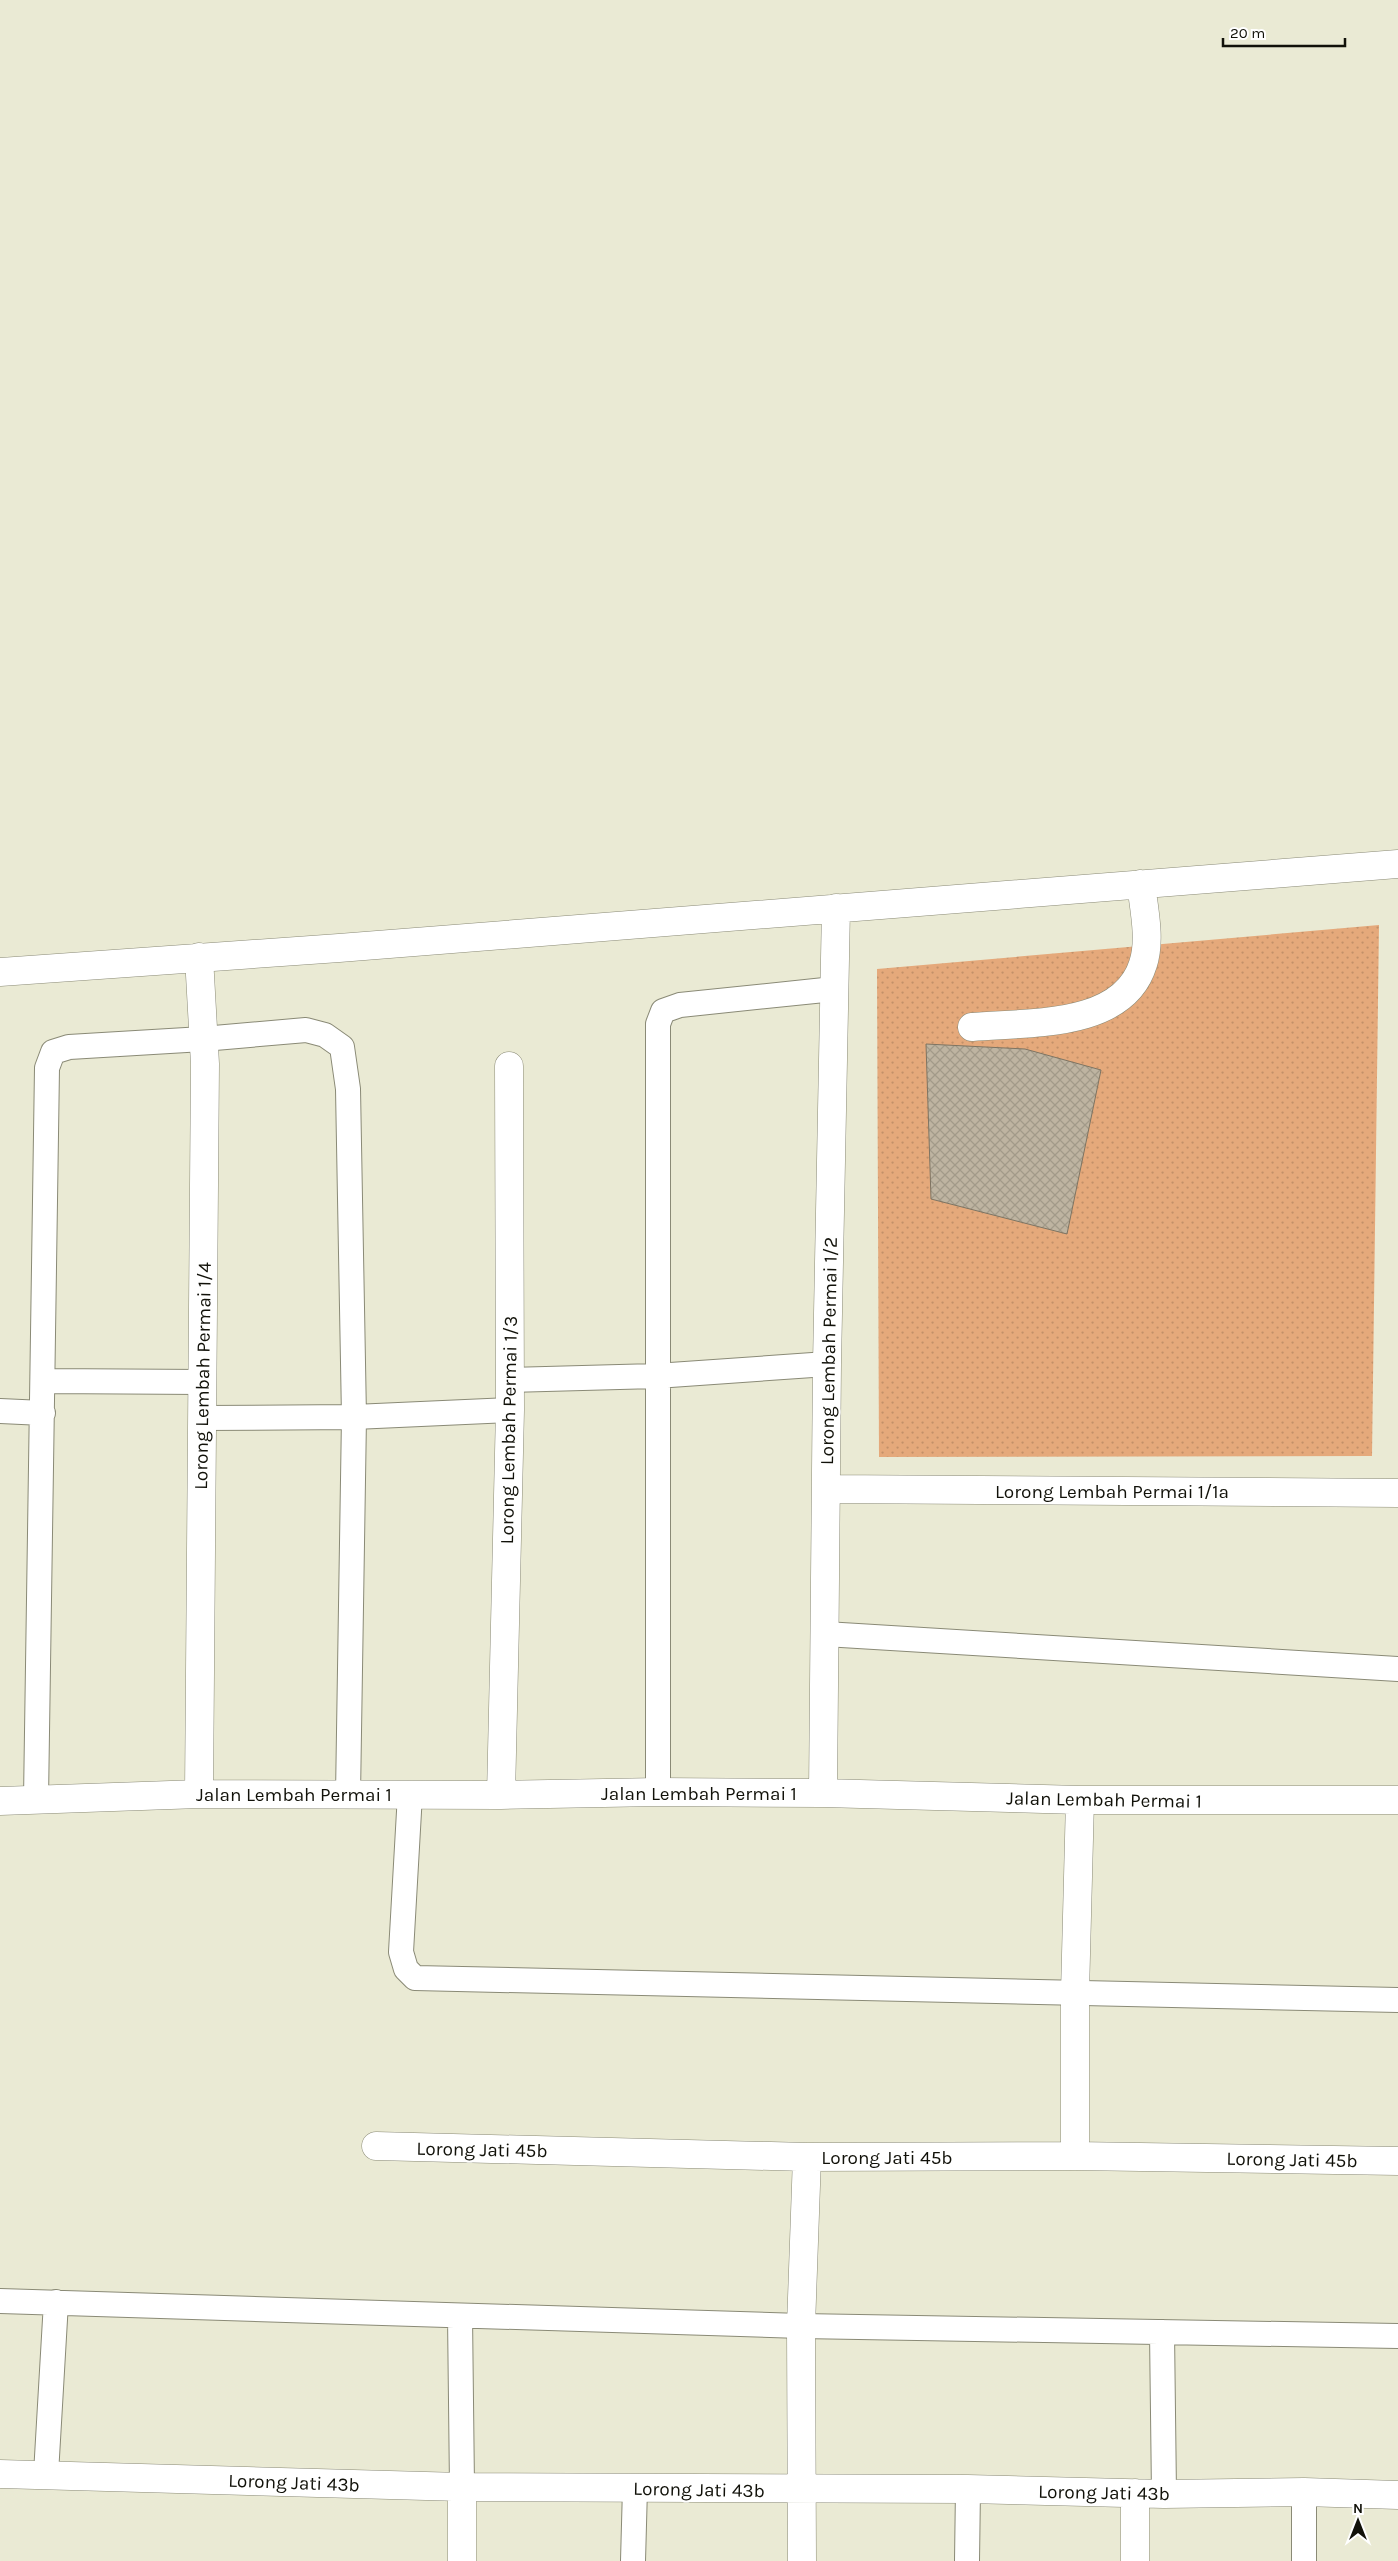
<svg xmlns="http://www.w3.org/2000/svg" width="1398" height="2561" font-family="Karla,sans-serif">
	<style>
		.grass { fill: url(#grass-dots) }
		.building { fill: url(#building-cross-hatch); stroke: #7e7462 }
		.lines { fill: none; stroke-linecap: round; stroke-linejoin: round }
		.lane-casing { stroke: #8a8a76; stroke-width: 26 }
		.street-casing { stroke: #8a8a76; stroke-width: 29 }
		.lane { stroke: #fff; stroke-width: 24 }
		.street { stroke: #fff; stroke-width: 28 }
		.labels { text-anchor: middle; stroke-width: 4; stroke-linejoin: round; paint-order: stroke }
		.street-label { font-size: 19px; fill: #111109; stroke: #fff }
	</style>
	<defs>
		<pattern id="grass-dots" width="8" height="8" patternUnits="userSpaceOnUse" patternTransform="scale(1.25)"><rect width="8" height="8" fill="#e5a97b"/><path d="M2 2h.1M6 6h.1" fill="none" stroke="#c39069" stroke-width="1.8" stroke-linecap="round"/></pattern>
		<pattern id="building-cross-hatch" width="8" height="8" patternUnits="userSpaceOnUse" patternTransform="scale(1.25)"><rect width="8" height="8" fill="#beb4a1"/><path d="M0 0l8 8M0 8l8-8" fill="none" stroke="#a29a89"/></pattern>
	</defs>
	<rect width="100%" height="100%" fill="#eaead4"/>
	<!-- grass -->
	<path class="grass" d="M 1379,925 L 1372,1456 L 879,1457 L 877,969 Z"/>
	<!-- building -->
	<path class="building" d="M 926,1044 L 1025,1049 L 1101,1070 L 1067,1234 L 931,1199 Z"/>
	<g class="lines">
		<defs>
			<path id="lane" d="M 509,1380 L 656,1376 L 827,1364
				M 44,1381 L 203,1382
				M 0,1411 L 43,1413
				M 201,1418 L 354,1417 L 510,1410
				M 825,1634 L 1398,1669
				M 658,1792 L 658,1024 L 663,1011 L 680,1005 L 834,989
				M 410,1794 L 401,1952 L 406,1969 L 415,1978 L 1398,2000
				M 36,1799 L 47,1068 L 53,1052 L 69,1047 L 203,1039 L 306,1030 L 325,1035 L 342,1047 L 348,1089 L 354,1417 L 348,1795
				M 0,2301 L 801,2326 L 1398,2336
				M 460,2316 L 462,2487
				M 1162,2332 L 1164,2494
				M 46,2474 L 56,2302
				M 633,2561 L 635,2488
				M 967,2561 L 968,2489
				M 1304,2561 L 1304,2492"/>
			<path id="street" d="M 0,972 L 339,948 L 1398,864
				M 972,1027 C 1027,1022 1123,1029 1143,964 C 1151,940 1144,909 1141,884
				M 826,1489 L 1398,1493
				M 823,1793 L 827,1364 L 836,908
				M 199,1794 L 205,1064 L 199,957
				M 501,1795 L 510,1410 L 509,1066
				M 0,1801 L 199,1794 L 501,1795 L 658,1792 L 823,1793 L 1080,1800 L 1398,1800
				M 376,2146 L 807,2157 L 1075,2156 L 1398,2161
				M 1075,2156 L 1075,1993 L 1080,1800
				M 0,2474 L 462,2487 L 968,2489 L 1164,2494 L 1304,2492 L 1398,2495
				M 462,2561 L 462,2487
				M 802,2561 L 801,2326 L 807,2157
				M 1135,2561 L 1135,2493"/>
		</defs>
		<!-- lane casing -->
		<use href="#lane" class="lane-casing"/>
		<!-- street casing -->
		<use href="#street" class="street-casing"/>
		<!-- lane -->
		<use href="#lane" class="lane"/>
		<!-- street -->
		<use href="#street" class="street"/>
	</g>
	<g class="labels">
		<!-- street labels -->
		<g class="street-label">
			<text transform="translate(828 1351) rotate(-89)" y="7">Lorong Lembah Permai 1/2</text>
			<text transform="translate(202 1376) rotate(-89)" y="7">Lorong Lembah Permai 1/4</text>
			<text transform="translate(508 1430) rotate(-89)" y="7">Lorong Lembah Permai 1/3</text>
			<text x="1112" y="1498">Lorong Lembah Permai 1/1a</text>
			<text x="699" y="1800">Jalan Lembah Permai 1</text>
			<text x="294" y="1801">Jalan Lembah Permai 1</text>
			<text transform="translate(1104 1799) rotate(1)" y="7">Jalan Lembah Permai 1</text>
			<text transform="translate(482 2149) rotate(1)" y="7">Lorong Jati 45b</text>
			<text x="887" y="2164">Lorong Jati 45b</text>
			<text transform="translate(1292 2159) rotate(1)" y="7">Lorong Jati 45b</text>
			<text transform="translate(294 2482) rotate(2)" y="7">Lorong Jati 43b</text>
			<text transform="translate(699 2489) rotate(1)" y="7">Lorong Jati 43b</text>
			<text transform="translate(1104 2492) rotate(1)" y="7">Lorong Jati 43b</text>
		</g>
	</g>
	<!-- north arrow -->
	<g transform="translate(1358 2521)" stroke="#ffffff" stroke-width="4" paint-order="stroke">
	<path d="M0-4L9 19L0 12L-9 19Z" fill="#111109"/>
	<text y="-8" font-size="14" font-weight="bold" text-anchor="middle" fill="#111109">N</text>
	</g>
	<!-- scale -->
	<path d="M1223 38v8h122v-8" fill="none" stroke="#111109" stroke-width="2.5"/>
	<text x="1230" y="38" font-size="15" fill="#111109" stroke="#ffffff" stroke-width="4" paint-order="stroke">20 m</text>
</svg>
